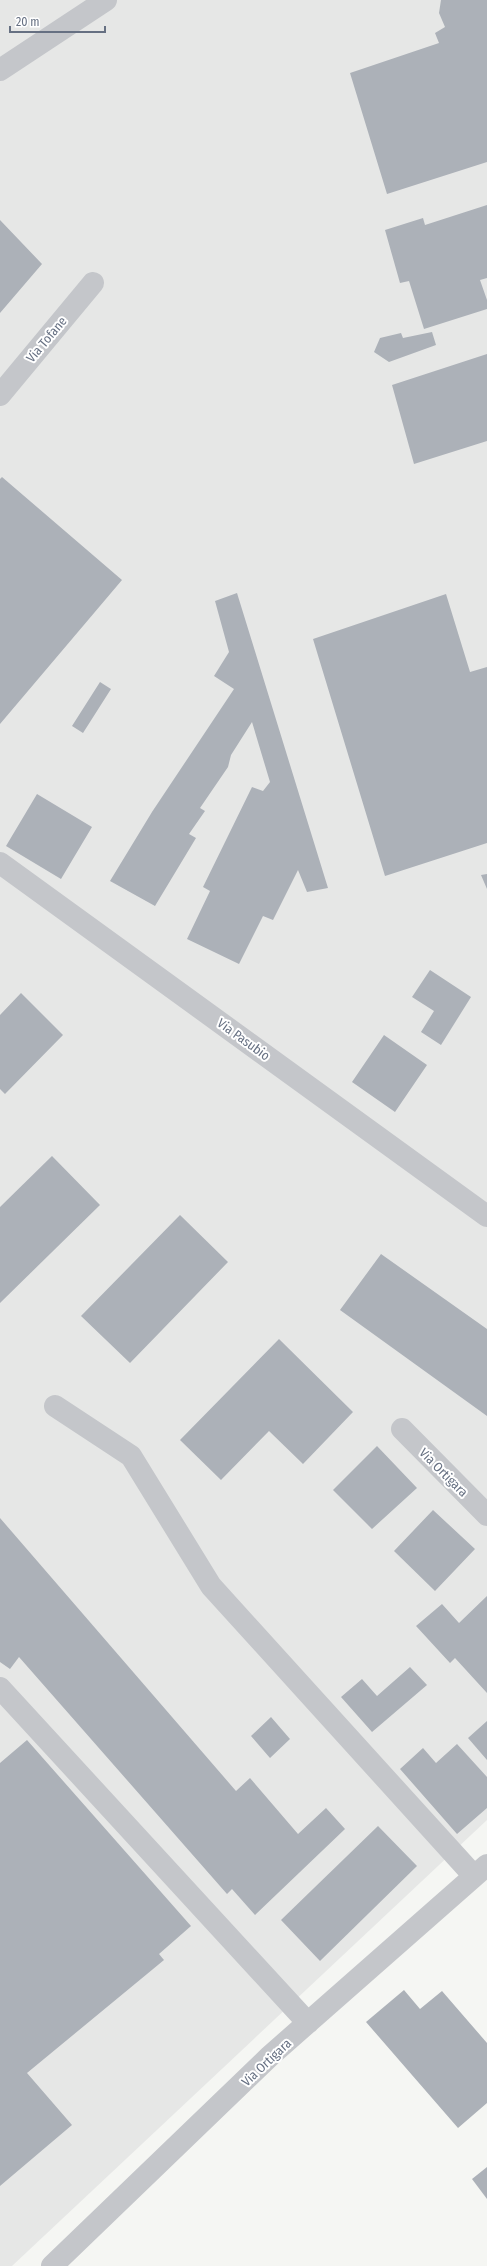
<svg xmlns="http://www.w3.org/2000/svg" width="487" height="2266" font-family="'Fira Sans Condensed',sans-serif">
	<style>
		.built { fill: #e6e7e6 }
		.building { fill: #acb1b8 }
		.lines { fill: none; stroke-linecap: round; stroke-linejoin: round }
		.minor { stroke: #c4c6ca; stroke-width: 22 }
		.labels { text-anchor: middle; stroke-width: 4; stroke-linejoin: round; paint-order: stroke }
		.street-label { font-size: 13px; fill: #667082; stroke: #fff }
	</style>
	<rect width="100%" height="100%" fill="#f5f6f3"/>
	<!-- built -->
	<path class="built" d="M 0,0 L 487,0 L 487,1820 L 12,2266 L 0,2266 Z"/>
	<!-- building -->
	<path class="building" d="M 441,0 L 487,0 L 487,162 L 387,194 L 350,73 L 439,43 L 435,33 L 445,27 L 439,13 Z
		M 487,205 L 487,278 L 480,280 L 487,300 L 487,309 L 424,329 L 409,281 L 400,283 L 385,230 L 423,218 L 425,225 Z
		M 0,220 L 42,264 L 0,313 Z
		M 432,332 L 436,345 L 389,362 L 374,352 L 380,338 L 401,333 L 403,338 Z
		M 487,354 L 487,441 L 414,464 L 392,385 Z
		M 2,477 L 122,580 L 0,724 L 0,479 Z
		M 237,593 L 328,888 L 307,892 L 298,870 L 273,920 L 263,916 L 239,964 L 187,939 L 210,891 L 203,887 L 252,787 L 263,791 L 270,782 L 252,722 L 231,755 L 228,767 L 200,808 L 205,811 L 189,834 L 196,838 L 155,906 L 110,881 L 152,812 L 234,689 L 214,676 L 229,652 L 215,601 Z
		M 446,594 L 470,672 L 487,667 L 487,843 L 385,876 L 313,639 Z
		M 100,682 L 111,689 L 83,733 L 72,726 Z
		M 37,794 L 92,827 L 61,879 L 6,846 Z
		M 487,874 L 487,889 L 481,875 Z
		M 430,970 L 471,997 L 441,1045 L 421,1032 L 434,1011 L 412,997 Z
		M 21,993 L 63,1035 L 5,1094 L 0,1089 L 0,1015 Z
		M 384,1035 L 427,1065 L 395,1112 L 352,1082 Z
		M 52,1156 L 100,1205 L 0,1303 L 0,1207 Z
		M 180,1215 L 228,1262 L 130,1363 L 81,1316 Z
		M 381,1254 L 487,1329 L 487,1416 L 340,1310 Z
		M 279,1339 L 353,1412 L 303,1464 L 269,1431 L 221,1480 L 180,1440 Z
		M 377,1446 L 417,1488 L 372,1529 L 333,1490 Z
		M 433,1510 L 475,1549 L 435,1591 L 394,1551 Z
		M 0,1518 L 236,1791 L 250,1778 L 298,1834 L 326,1808 L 345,1829 L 255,1915 L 232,1889 L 227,1894 L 19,1657 L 10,1669 L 0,1662 Z
		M 487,1596 L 487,1693 L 455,1658 L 450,1663 L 416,1626 L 442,1604 L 459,1623 Z
		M 410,1667 L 427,1685 L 372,1732 L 341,1697 L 362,1679 L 377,1696 Z
		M 271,1717 L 290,1739 L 270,1758 L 251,1736 Z
		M 487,1721 L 487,1760 L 468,1738 Z
		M 27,1740 L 191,1926 L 159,1954 L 164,1960 L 27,2073 L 72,2125 L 0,2186 L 0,1763 Z
		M 457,1744 L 487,1777 L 487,1808 L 457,1834 L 400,1769 L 423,1748 L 436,1763 Z
		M 378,1826 L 417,1866 L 320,1961 L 281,1920 Z
		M 404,1990 L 420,2009 L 442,1991 L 487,2043 L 487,2103 L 458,2128 L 366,2022 Z
		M 487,2167 L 487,2199 L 472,2179 Z"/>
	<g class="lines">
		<!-- minor -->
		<path class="minor" d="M 0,70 L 106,0
			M 0,395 L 93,283
			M 0,863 L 487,1216
			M 55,1406 L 131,1456 L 211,1586 L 474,1876
			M 402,1429 L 487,1515
			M 0,1688 L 308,2023
			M 52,2266 L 270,2056 L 487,1865"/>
	</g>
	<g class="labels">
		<!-- street labels -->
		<g class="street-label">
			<text transform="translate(46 339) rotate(-50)" y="5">Via Tofane</text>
			<text transform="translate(244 1039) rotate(36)" y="5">Via Pasubio</text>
			<text transform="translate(444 1472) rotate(45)" y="5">Via Ortigara</text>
			<text transform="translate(266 2062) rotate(-43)" y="5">Via Ortigara</text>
		</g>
	</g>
	<!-- scale -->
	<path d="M10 26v6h95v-6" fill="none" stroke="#667082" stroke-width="2"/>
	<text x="16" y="26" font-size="12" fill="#667082" stroke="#ffffff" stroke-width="3" paint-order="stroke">20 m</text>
</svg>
